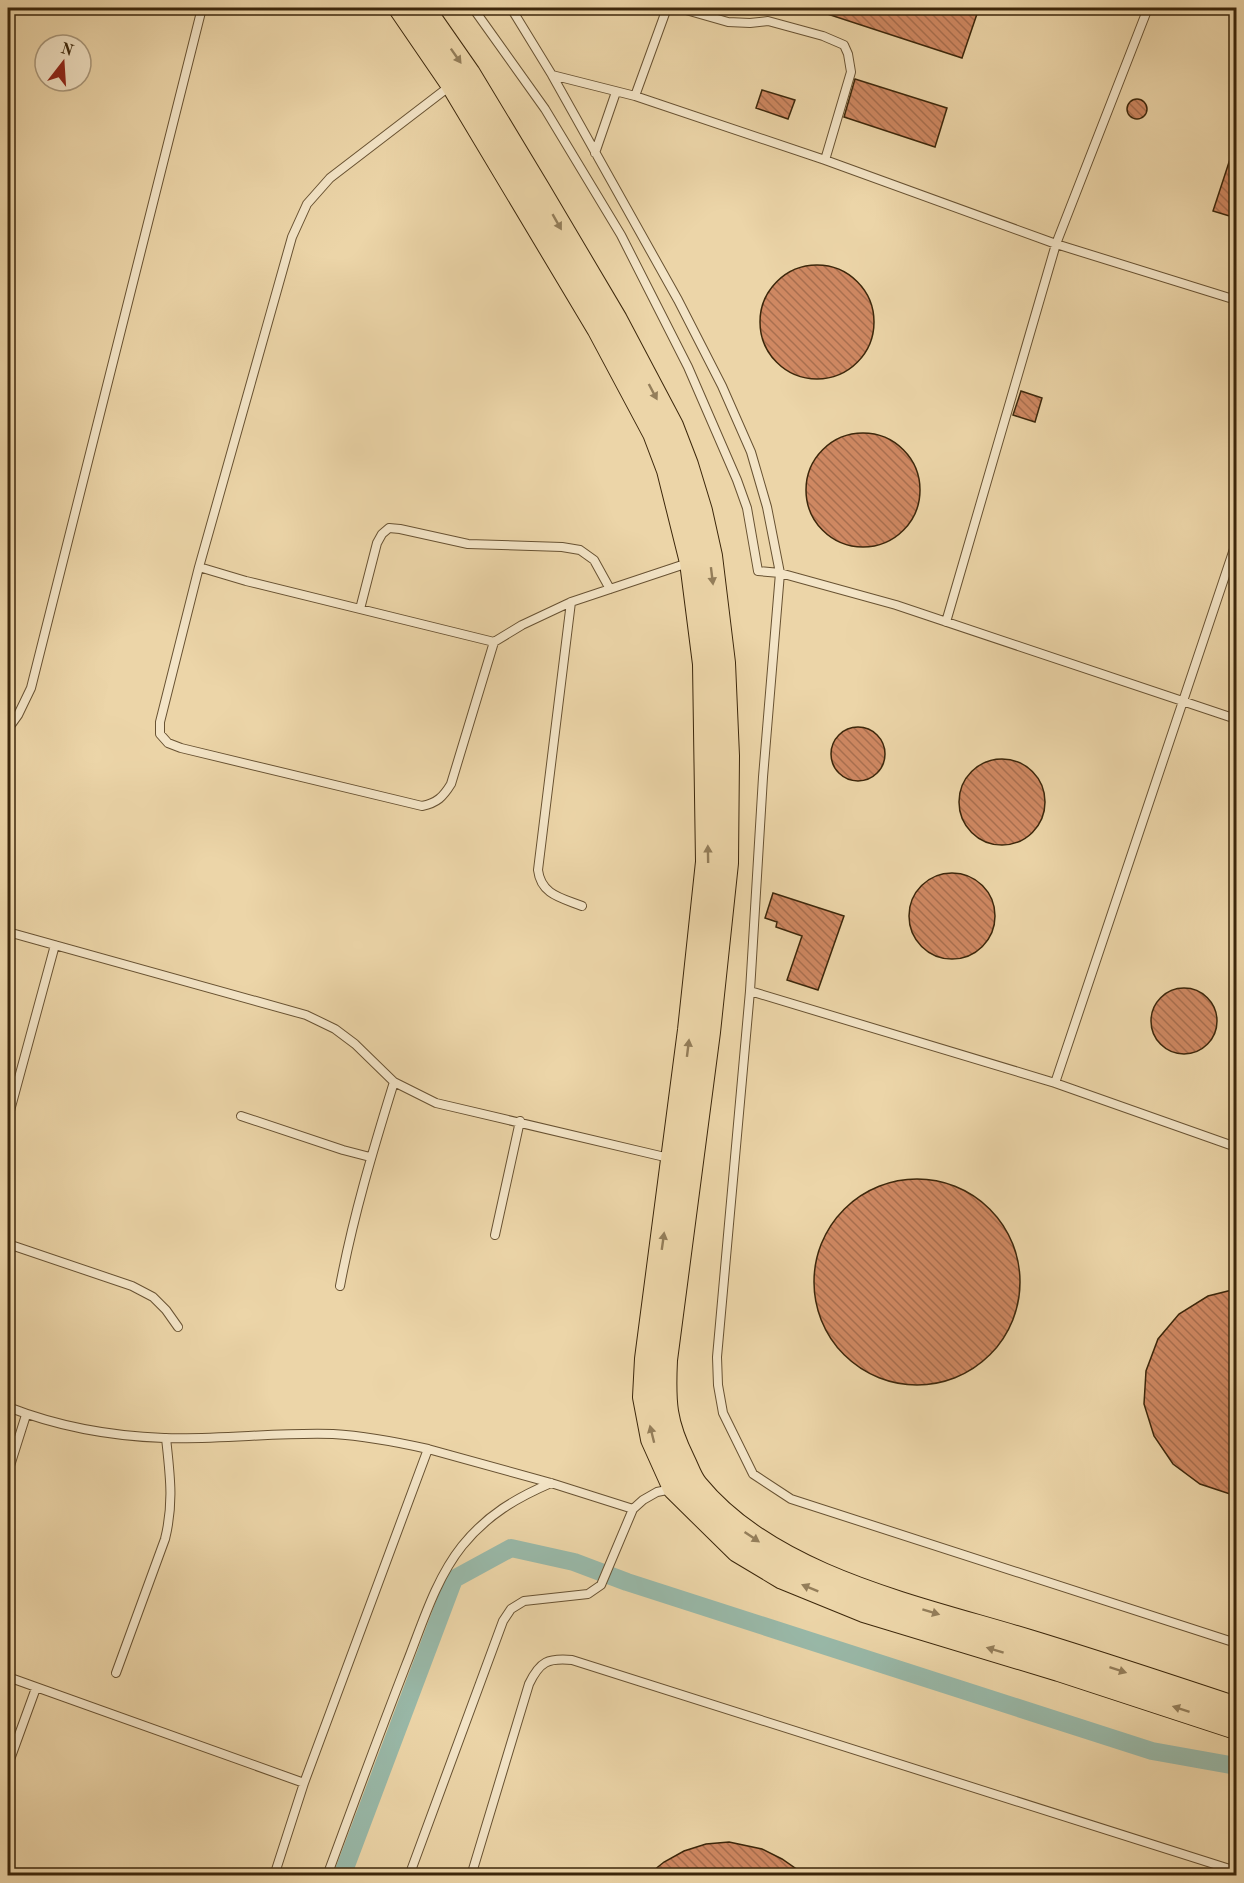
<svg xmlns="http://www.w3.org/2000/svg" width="1244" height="1883" font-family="'Old Standard TT',serif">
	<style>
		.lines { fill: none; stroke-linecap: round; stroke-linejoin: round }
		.canal { stroke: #99b9a9; stroke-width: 18 }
		.building { fill: url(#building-back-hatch); stroke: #3c270b; stroke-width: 1.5 }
		.service-casing { stroke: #685232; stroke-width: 10 }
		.primary-casing { stroke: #3c270b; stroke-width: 26 }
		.service { stroke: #f3e4c6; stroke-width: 8 }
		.primary { stroke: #ecd5a8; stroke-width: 24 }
		.oneway { fill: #947e5a }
	</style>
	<defs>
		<pattern id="building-back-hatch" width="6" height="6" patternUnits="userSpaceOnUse" patternTransform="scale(1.5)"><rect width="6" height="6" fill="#cf8862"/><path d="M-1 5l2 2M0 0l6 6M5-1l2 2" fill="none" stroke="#a96f4f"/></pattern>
	</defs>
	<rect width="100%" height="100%" fill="#ecd5a8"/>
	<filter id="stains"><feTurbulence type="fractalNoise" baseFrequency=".00333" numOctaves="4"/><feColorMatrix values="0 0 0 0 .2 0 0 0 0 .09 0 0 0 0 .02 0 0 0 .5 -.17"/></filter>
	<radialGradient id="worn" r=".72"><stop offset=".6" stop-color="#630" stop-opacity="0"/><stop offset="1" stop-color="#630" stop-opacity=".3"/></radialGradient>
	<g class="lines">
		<!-- canal -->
		<path class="canal" d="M 342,1876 L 454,1579 L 511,1548 L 574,1562 L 627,1582 L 1152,1751 L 1236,1766"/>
	</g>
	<!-- building -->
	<path class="building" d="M 815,8 L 979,8 L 962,58 L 815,10 Z
		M 855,79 L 947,108 L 935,147 L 844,117 Z
		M 762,90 L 795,100 L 788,119 L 756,108 Z
		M1127 109a10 10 0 1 1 20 0a10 10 0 1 1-20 0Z
		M 1234,147 L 1236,147 L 1236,218 L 1213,211 Z
		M760 322a57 57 0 1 1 114 0a57 57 0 1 1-114 0Z
		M 1021,391 L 1042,398 L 1035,422 L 1013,415 Z
		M806 490a57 57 0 1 1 114 0a57 57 0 1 1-114 0Z
		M831 754a27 27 0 1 1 54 0a27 27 0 1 1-54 0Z
		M959 802a43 43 0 1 1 86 0a43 43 0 1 1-86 0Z
		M909 916a43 43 0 1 1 86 0a43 43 0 1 1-86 0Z
		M 773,893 L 844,916 L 818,990 L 787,980 L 802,936 L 776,927 L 777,922 L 765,918 Z
		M1151 1021a33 33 0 1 1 66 0a33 33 0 1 1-66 0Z
		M814 1282a103 103 0 1 1 206 0a103 103 0 1 1-206 0Z
		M 1236,1289 L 1236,1496 L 1200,1484 L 1173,1464 L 1154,1436 L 1144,1404 L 1146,1371 L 1158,1339 L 1179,1314 L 1208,1296 Z
		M 729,1842 L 762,1849 L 782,1859 L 805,1875 L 648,1875 L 664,1862 L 684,1851 L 706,1844 Z"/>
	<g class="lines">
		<defs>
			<path id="service" d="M 473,8 L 545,109 L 621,235 L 688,367 L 737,480 L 747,508 L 758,571 L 780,573 L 896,605 L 1236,719
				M 511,8 L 552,75 L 635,96 L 825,160 L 1056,244 L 1236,300
				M 679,8 L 728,22 L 750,23 L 768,21 L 823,36 L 844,45 L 848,54 L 851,72 L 825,160
				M 552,75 L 678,300 L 722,386 L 751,452 L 767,507 L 780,573 L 763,777 L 750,991 L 717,1357 L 718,1385 L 723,1413 L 753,1474 L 791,1499 L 1236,1643
				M 450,86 L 330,178 L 307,204 L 292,237 L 199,567 L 160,722 L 160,734 L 168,743 L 181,748 L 422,806 C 437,803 443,797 451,784 L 494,642
				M 635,96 L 667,8
				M 595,153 L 616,92
				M 1236,543 L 1055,1083 L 1236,1147
				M 199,567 L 246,581 L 494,642 L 522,625 L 571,602 L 688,563
				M 571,602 L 538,870 C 541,895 562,898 582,906
				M 360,609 L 377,543 L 382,534 L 389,528 L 400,529 L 468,544 L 562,547 L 580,550 L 594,560 L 610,589
				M 946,622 L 1056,244 L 1148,8
				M 8,729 L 18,715 L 31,688 L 202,8
				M 8,932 L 306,1015 L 335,1029 L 355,1044 L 394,1082 L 436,1103 L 669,1158
				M 750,991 L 1055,1083
				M 241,1116 L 343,1150 L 370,1157
				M 8,1118 L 55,945
				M 495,1235 L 520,1121
				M 8,1244 L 132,1286 L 153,1297 L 166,1310 L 178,1327
				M 340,1286 C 353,1217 373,1150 394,1082
				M 8,1407 C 59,1427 109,1436 164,1438 C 220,1440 277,1432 333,1434 C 366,1436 397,1442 428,1449
				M 8,1472 L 26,1415
				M 116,1673 L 165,1539 C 174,1503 170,1475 166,1438
				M 8,1677 L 304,1783
				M 8,1765 L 36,1688
				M 274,1876 L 304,1783 L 428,1449 L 551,1483 L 633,1509
				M 327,1876 C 353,1805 379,1735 406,1665 C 422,1625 435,1580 462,1546 C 487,1515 516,1498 551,1483
				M 409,1876 L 503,1621 L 511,1609 L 524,1601 L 588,1594 L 601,1585 L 633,1509 L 643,1500 L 657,1492 L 672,1489
				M 471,1876 L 529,1684 C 540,1661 548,1658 572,1660 L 1236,1871"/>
			<path id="primary" d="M 401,8 L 453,84 L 599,328 L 655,433 L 669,470 L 692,562 L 705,664 L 708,862 L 690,1030 L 647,1359 L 645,1397 L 653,1439 L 675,1488 L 738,1550 L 783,1577 L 864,1610 L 1059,1669 L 1236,1727
				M 422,8 L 468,74 L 538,190 L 615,320 L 671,426 L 686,465 L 700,511 L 710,556 L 723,663 L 727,756 L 726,863 L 708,1032 L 665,1360 C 663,1403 664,1423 683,1461 C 687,1469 690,1479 696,1486 C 772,1579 918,1608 1029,1642 C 1098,1663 1167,1686 1236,1709"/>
		</defs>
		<!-- service casing -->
		<use href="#service" class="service-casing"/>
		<!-- primary casing -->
		<use href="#primary" class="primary-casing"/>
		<!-- service -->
		<use href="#service" class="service"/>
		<!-- primary -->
		<use href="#primary" class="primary"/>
	</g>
	<!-- one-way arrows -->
	<defs><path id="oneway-solid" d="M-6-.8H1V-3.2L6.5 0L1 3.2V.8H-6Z" transform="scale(1.5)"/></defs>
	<g class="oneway">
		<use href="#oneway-solid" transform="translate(456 56) rotate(55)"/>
		<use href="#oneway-solid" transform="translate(557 222) rotate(60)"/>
		<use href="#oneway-solid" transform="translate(653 392) rotate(62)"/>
		<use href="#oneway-solid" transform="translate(712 576) rotate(83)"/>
		<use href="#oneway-solid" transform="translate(708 854) rotate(-91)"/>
		<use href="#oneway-solid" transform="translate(688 1048) rotate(-83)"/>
		<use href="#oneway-solid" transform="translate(663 1241) rotate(-82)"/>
		<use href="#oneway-solid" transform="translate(652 1434) rotate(-104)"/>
		<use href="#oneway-solid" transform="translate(752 1537) rotate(34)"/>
		<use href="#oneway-solid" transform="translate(810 1588) rotate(-158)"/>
		<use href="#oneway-solid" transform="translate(931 1612) rotate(17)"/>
		<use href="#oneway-solid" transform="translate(995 1650) rotate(-163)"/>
		<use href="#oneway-solid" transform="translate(1118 1670) rotate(18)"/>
		<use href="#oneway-solid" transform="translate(1181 1709) rotate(-162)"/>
	</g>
	<!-- margin -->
	<rect width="1244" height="1883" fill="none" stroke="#ecd5a8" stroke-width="30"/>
	<rect x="9" y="9" width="1226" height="1865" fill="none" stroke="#3c270b" stroke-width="3"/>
	<rect x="15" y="15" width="1214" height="1853" fill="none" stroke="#3c270b" stroke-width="1.5"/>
	<!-- north arrow -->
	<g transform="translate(63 63) rotate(17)"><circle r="28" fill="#f3e4c6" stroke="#aa987b" stroke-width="1.5"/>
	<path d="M0-4.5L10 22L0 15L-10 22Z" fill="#8f2418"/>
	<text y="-9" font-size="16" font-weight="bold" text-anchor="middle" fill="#3c270b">N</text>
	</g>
	<rect width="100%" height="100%" filter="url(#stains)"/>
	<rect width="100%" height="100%" fill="url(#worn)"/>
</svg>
